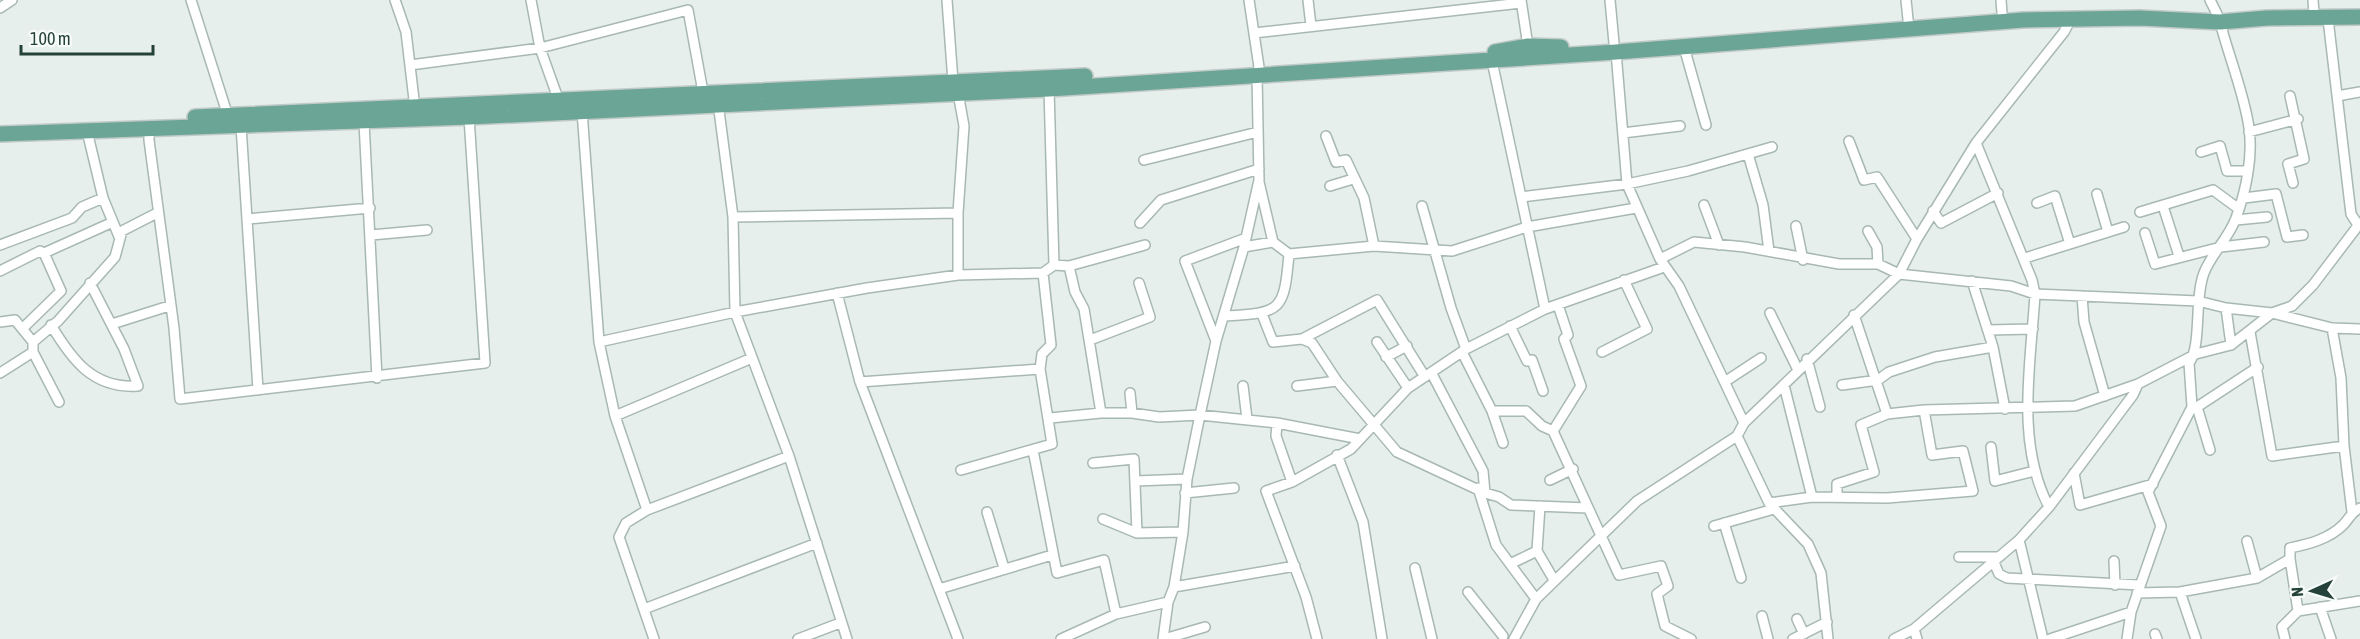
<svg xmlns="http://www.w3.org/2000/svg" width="2360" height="639" font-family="'Asap Condensed',sans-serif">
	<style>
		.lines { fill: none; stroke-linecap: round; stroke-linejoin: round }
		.street-casing { stroke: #a8b8b2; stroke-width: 12 }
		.primary-casing { stroke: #c2cac8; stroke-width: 18 }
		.street { stroke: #fff; stroke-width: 9 }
		.primary { stroke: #6aa596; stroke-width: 15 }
	</style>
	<rect width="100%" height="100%" fill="#e6efeb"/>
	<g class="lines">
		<defs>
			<path id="street" d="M 191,0 L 228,116
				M 395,0 L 406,32 L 415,108
				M 531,0 L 540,48 L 559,101
				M 947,0 L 953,82
				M 1249,0 L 1259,67
				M 1308,0 L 1311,26
				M 1521,0 L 1528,46
				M 1610,0 L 1614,43
				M 1906,0 L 1909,29
				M 2001,0 L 2002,13
				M 2210,0 L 2217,14
				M 2313,0 L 2314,13
				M 0,8 L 12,0
				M 2328,19 L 2351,214 L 2358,225
				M 1254,33 L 1521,3
				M 1684,47 L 1706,125
				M 1616,52 L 1627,184 L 1660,259 L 1679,286 L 1744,423
				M 1492,61 L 1545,309
				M 410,65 L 540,48 L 688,10 L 703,92
				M 1049,89 L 1054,265
				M 958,93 L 964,126 L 958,213 L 958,275
				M 2290,96 L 2304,159 L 2288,164 L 2293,183
				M 2337,96 L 2360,92
				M 718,103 L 733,217 L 735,312 L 789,456 L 847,639
				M 582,111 L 599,342 L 615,416 L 647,510
				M 364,122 L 377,378
				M 241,126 L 258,390
				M 149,128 L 149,140 L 174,328 L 180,399 L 485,363 L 469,117
				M 87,131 L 103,198 L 120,239
				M 2249,132 L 2298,119
				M 1623,133 L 1680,126
				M 1326,136 L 1336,162 L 1346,160 L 1364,198 L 1374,246
				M 1849,141 L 1864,180 L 1877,177 L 1917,239
				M 1976,143 L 2032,280 L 2035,294 C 2031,363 2015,443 2049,507
				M 2201,152 L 2220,146 L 2227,171 L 2246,171
				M 1748,154 L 1763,205 L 1769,251
				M 1144,160 L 1258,132
				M 1330,186 L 1353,179
				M 2097,194 L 2108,232
				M 1521,197 L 1627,184 L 1688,171 L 1772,147
				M 2244,198 L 2276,194 L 2287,237 L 2303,235
				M 2037,203 L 2055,196 L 2070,244
				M 1704,205 L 1719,245
				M 1422,206 L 1451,308 L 1466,349
				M 2163,206 L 2179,256
				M 1933,211 L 1941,223 L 1998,193
				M 2140,212 L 2213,190 L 2239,209
				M 733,217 L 958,213
				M 247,219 L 370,208
				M 2236,220 L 2267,217
				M 1140,223 L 1161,200 L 1259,169
				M 1796,226 L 1803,260
				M 1868,231 L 1877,247 L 1878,264
				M 2145,233 L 2155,264 L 2221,247 L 2264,242
				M 371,235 L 427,230
				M 0,245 L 72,218 L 82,207 L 103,198
				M 1244,247 L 1273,242
				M 1289,254 L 1374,246 L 1452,251 L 1527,227 L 1636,208
				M 2025,258 L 2124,227
				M 1660,259 L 1694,242 L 1745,247 L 1839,264 L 1878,264 L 1899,274 L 2011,286 L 2035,294 L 2198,301 L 2226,308 L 2272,313 L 2332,328 L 2360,329
				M 1069,266 L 1075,292 L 1084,309 L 1101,413
				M 0,271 L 40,251 L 44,253 L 113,222
				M 1972,281 L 1993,347 L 2005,409
				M 837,293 L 860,382 L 958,639
				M 2082,296 L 2084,322 L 2105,396
				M 2226,308 L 2231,345
				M 1770,313 L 1798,370
				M 1262,314 L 1273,342 L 1302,339 L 1377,300 L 1425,377
				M 1854,315 L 1887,414 L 1924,410 L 2075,406 L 2138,384
				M 1225,316 C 1282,313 1284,311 1289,254 L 1273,242 L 1259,182
				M 0,322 L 15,320 L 33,342
				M 112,324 L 169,306
				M 51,325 C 72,360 93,389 138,386 L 124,349 L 90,283
				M 1510,326 L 1527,361 L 1532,360 L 1543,391
				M 23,328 L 61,291 L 44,253
				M 2332,328 L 2341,378 L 2344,446 L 2352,512
				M 1988,330 L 2033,329
				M 2250,332 L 2272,456 L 2344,446
				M 1302,339 L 1312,343 L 1337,381 L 1397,452 L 1485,493 L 1499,497 L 1511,505 L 1588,508
				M 1090,340 L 1150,317 L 1139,283
				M 1216,341 L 1185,261 L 1246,238
				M 599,342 L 735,312 L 867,288 L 958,275 L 1043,273 L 1054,265 L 1069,266 L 1145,245
				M 1377,342 L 1408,388
				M 33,352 L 59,402
				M 1462,352 L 1492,411 L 1503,443
				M 1602,352 L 1647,329 L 1624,280
				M 1386,357 L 1407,346
				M 1807,359 L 1820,407
				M 0,373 L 33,352 L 33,342 L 58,321 L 115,257 L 122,231 L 157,213
				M 1432,374 L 1483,471 L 1485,493
				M 1726,381 L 1761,358
				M 860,382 L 1040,369
				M 1784,385 L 1812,497
				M 1842,385 L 1878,380 L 1889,372 L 1935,357 L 1993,347
				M 1243,386 L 1247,419
				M 1297,386 L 1337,381
				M 1130,393 L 1132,413
				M 2192,407 L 2197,407 L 2258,367
				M 2197,407 L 2210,450
				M 1492,411 L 1526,411 L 1542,426 L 1553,431 L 1619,575 L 1661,566 L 1668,586 L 1657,594 L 1665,626 L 1691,639
				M 615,416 L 752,358
				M 1050,418 L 1101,413 L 1132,413 L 1159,417 L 1200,415 L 1277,423 L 1360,439
				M 1277,423 L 1276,436 L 1292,482
				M 1553,431 L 1581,386 L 1564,339 L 1568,335 L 1558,305
				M 1737,436 L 1769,503 L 1808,544 L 1821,573 L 1828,639
				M 1991,447 L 1995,481 L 2034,471
				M 1033,450 L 1057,573 L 1104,560 L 1116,614
				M 1337,455 L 1363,522 L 1382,639
				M 1093,463 L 1134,459 L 1137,533
				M 961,470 L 1052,444 L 1040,369 L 1042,354 L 1051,345 L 1043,273
				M 2074,473 L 2080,505 L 2153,484
				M 1550,480 L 1573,469
				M 1136,481 L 1187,479
				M 1478,488 L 1496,545 L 1536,599
				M 1185,493 L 1234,488
				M 1837,497 L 1837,484 L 1874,472 L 1861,425 L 1887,414
				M 1769,503 L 1812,497 L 1887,498 L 1973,491 L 1963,451 L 1932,455 L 1924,410
				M 987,512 L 1004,568
				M 1103,519 L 1137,533 L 1183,532
				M 1724,523 L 1741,578
				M 1714,526 L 1774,509
				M 2019,540 L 2043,639
				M 2247,541 L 2257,578
				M 1537,551 L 1554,580
				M 1959,557 L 1997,557
				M 1993,560 L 1999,574 L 2007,578 L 2139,585
				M 2114,561 L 2115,585
				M 1510,564 L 1537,551 L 1540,506
				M 1415,568 L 1432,639
				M 1174,587 L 1295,566
				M 939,589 L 1052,555
				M 1468,592 L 1503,636
				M 2180,592 L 2196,639
				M 2137,593 L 2180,592 L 2257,578 L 2290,559 L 2290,548 C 2309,544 2329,539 2343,525 C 2350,518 2351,512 2360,508
				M 2320,607 L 2331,639
				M 644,609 L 817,543
				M 2298,611 L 2360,601
				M 1762,616 L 1768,639
				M 1797,619 L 1804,634
				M 2155,634 L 2157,639
				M 654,639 L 619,537 L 626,523 L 647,510 L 789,456
				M 798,639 L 840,623
				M 1061,639 L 1116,614 L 1168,602
				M 1163,639 L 1168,602 L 1174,587 L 1183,532 L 1187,479 L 1200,415 L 1216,341 L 1244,247 L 1259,180 L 1257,75
				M 1164,639 L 1205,627
				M 1317,639 L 1306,597 L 1266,491 L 1292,482 L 1351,449 L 1408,388 L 1466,349 L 1545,309 L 1664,267
				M 1514,639 L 1536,599 L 1637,501 L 1737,436 L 1744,423 L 1899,274 L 1917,239 L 1976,143 L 2064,32 L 2071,19
				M 1793,639 L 1827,622
				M 1894,639 L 1914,629
				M 1917,639 L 1914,629 L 2019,540 L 2049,507 L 2133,395 L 2138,384 L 2196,354 L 2231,345 L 2272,313 L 2292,306 L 2313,285 L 2360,223
				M 2050,639 L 2131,612
				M 2127,639 L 2131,612 L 2161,526 L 2148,492 L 2192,407 L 2189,363 C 2202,346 2194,298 2204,273 C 2211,254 2229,238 2236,218 C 2246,191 2253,157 2249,128 C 2245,96 2228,54 2220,22
				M 2285,639 L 2282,627 L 2298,611 L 2290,559"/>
			<path id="primary" d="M 1495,52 L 1528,46 L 1561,47
				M 195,117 L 1085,76
				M 0,134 L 469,117 L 1049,89 L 1616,52 L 2023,20 L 2140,18 L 2220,22 L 2267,18 L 2360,17"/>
		</defs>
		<!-- street casing -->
		<use href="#street" class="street-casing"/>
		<!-- primary casing -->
		<use href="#primary" class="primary-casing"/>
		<!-- street -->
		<use href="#street" class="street"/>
		<!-- primary -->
		<use href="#primary" class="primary"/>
	</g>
	<!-- north arrow -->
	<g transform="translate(2312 591) rotate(266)" stroke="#f7fbf9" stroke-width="4.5" paint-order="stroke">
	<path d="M0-4.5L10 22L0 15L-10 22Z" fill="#24423a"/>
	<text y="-9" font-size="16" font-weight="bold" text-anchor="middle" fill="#24423a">N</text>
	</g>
	<!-- scale -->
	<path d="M21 45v9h132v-9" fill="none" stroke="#24423a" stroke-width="3"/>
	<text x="30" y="45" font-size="18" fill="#24423a" stroke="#f7fbf9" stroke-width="4.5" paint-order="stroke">100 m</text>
</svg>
